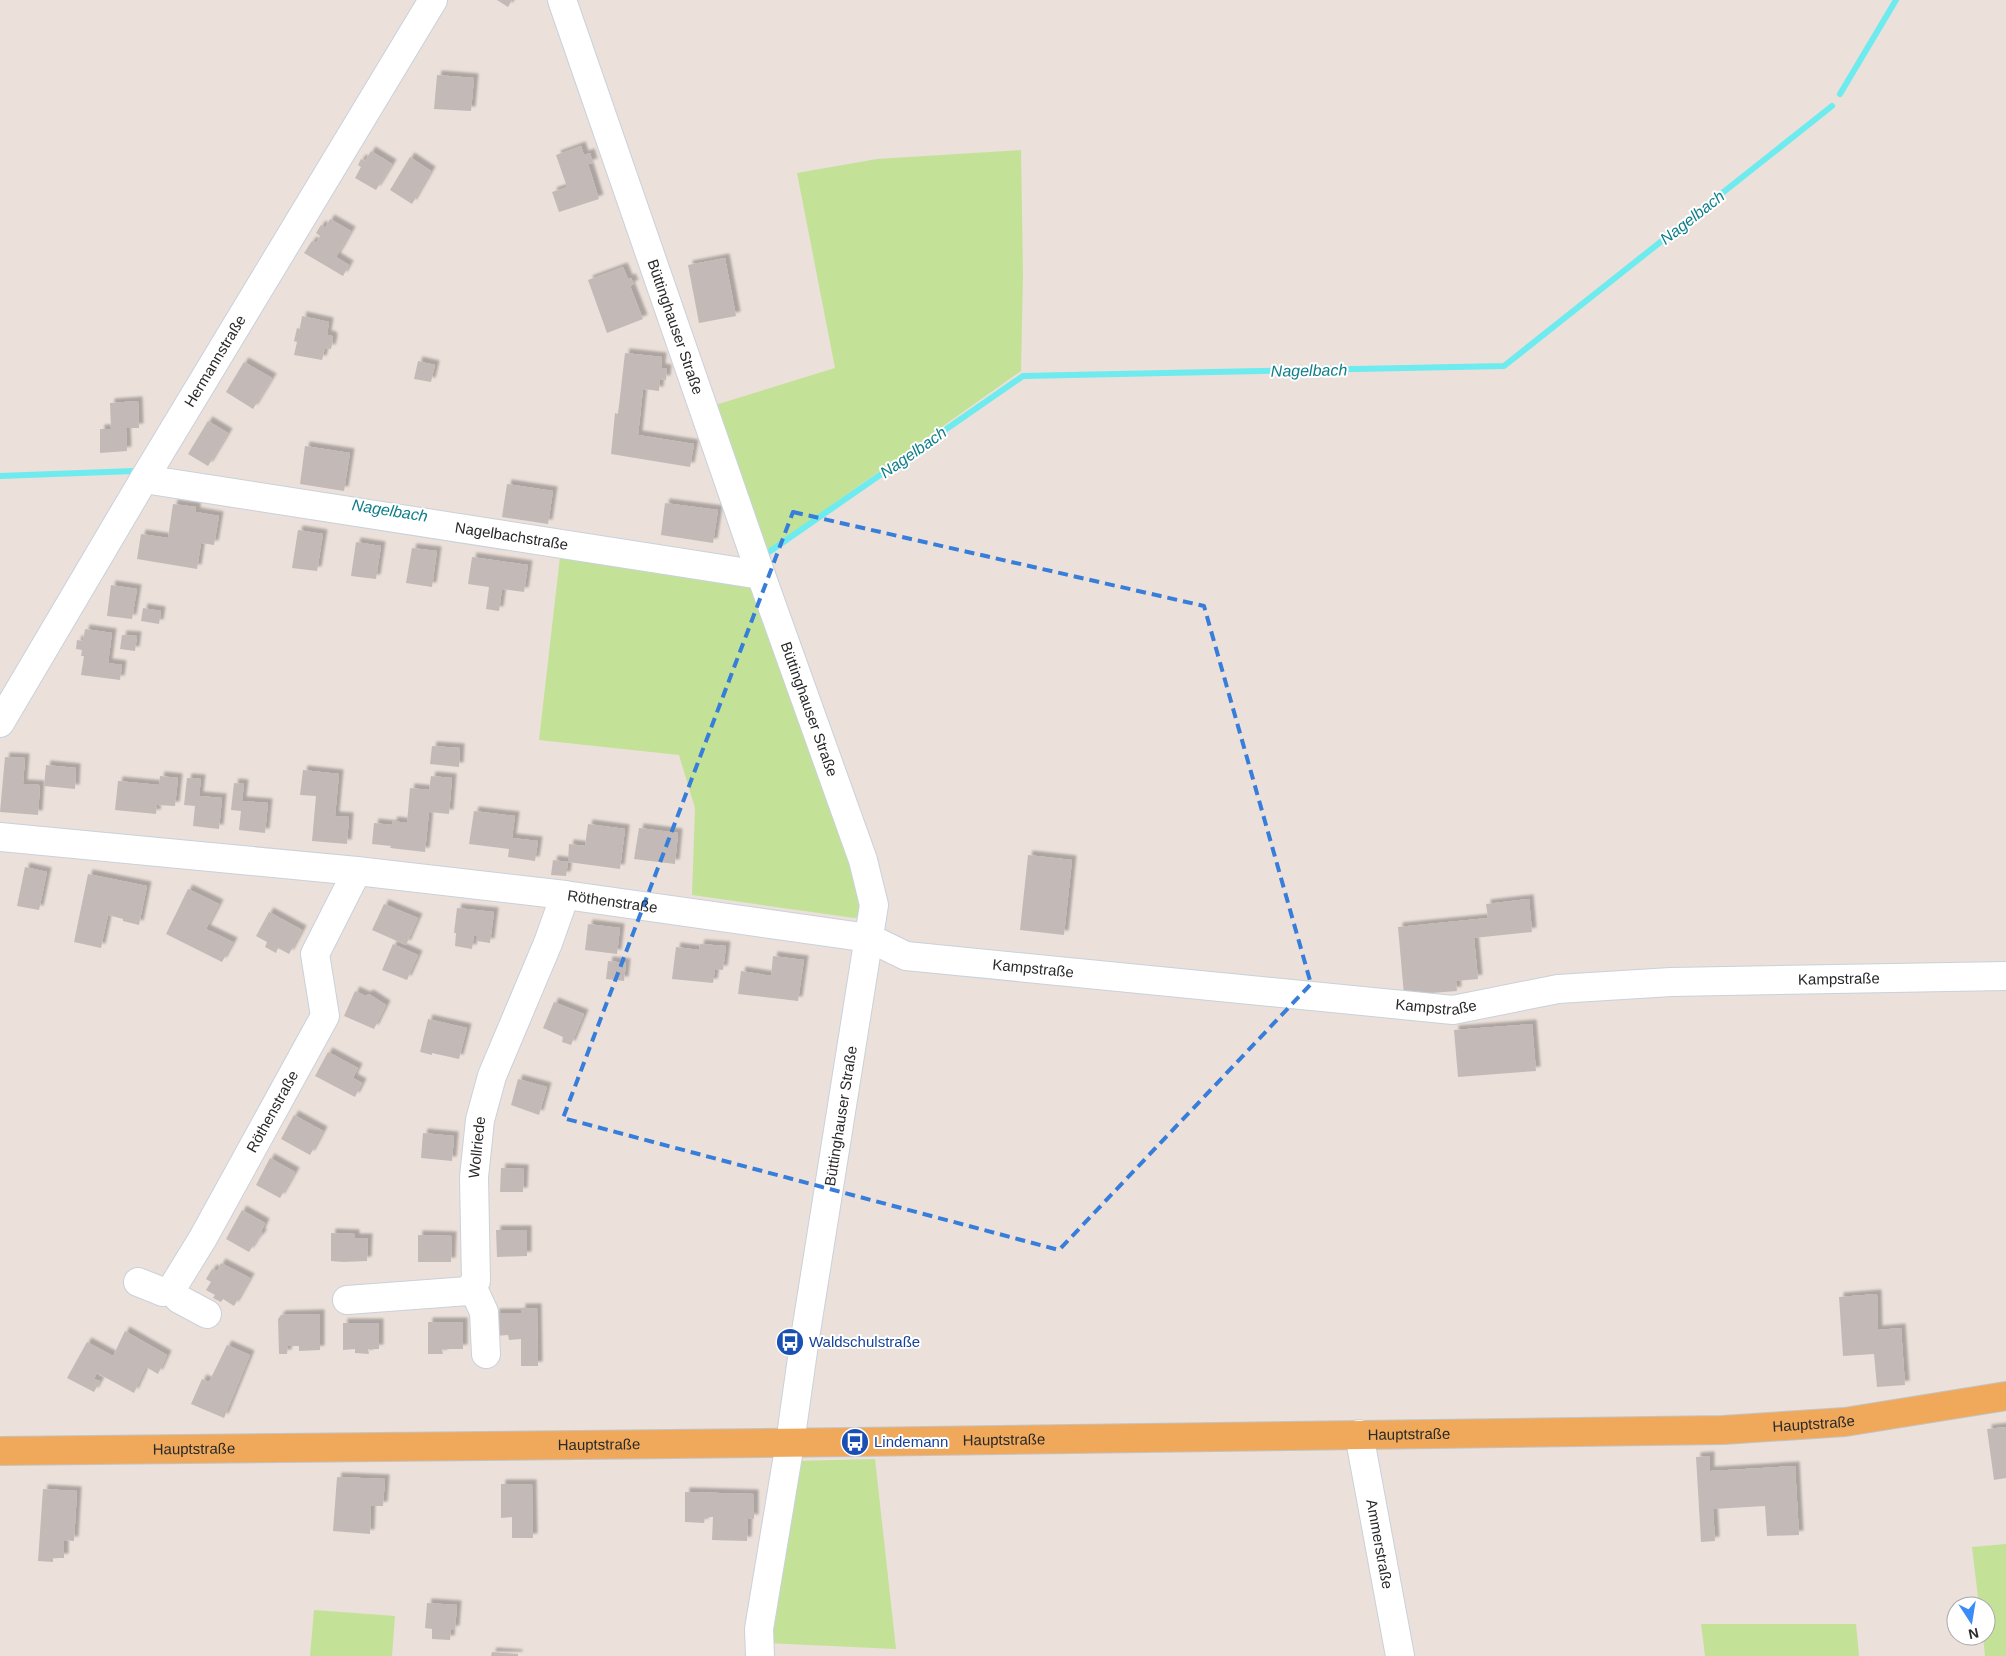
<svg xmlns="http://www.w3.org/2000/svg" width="2006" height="1656" font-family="Arial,sans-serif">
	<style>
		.green { fill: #c3e297 }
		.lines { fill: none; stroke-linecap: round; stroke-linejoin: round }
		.stream { stroke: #6debee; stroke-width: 6 }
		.building { fill: #c3bab7; filter: url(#shadow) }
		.minor-casing { stroke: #c9d1db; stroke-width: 30 }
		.major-casing { stroke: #c3c3c3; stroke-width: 30 }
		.minor { stroke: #fff; stroke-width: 28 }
		.major { stroke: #f0a95b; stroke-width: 28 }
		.marked { fill: none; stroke: #377dda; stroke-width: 4; stroke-dasharray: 10 6; stroke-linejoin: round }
		.labels { text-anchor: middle; stroke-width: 4; stroke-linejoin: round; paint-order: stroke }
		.street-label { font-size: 15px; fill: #292929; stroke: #fff }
		.transit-label { font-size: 15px; fill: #164399; stroke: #fff; text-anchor: start }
		.water-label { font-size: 16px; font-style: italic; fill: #0e7e8a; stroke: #fff }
	</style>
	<defs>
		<filter id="shadow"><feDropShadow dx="4.5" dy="-4.5" stdDeviation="1" flood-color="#0004"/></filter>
	</defs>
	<rect width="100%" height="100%" fill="#ebe0da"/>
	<!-- green -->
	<path class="green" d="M 1021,150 L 1023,274 L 1021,371 L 764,553 L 712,406 L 835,368 L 797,173 L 877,159 Z
		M 560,557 L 755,582 L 865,887 L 865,916 L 854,918 L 692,895 L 695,808 L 679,755 L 539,740 Z
		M 875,1459 L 896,1649 L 766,1643 L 794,1461 Z
		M 2006,1544 L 2006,1656 L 1985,1656 L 1983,1636 L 1986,1636 L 1986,1606 L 1979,1606 L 1972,1547 Z
		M 314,1610 L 395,1616 L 392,1656 L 310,1656 Z
		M 1701,1624 L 1856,1624 L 1859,1656 L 1705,1656 Z"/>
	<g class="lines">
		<!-- stream -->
		<path class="stream" d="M 1840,94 L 1896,0
			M 0,476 L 134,471
			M 768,559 L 766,554 L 1023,376 L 1504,366 L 1832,106"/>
	</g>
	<!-- building -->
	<path class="building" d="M 497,0 L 512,0 L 508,7 Z
		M 437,75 L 474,78 L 471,111 L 434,109 Z
		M 581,146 L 584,155 L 590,153 L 593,163 L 588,164 L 599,199 L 559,212 L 552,192 L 567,187 L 556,155 Z
		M 371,151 L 392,164 L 376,190 L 355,178 L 361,167 L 358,165 L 361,159 L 365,161 Z
		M 410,157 L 431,171 L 412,204 L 390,190 Z
		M 330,219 L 351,231 L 336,257 L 349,265 L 343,276 L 304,253 L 312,241 L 316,243 L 320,236 L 316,233 L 321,225 L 325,228 Z
		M 725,258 L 736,316 L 699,323 L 688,265 Z
		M 623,267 L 628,279 L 631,278 L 634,284 L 630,286 L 643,319 L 607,333 L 588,280 Z
		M 302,316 L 329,322 L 327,335 L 332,336 L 333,340 L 331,349 L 325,348 L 322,360 L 294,355 L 297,342 L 294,341 L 297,328 L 300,329 Z
		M 625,353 L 662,357 L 661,368 L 667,369 L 666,380 L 660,379 L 659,391 L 643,389 L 638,435 L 694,444 L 690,467 L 611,454 L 615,413 L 618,414 Z
		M 418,361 L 435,365 L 431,382 L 414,379 Z
		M 244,362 L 272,378 L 253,409 L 226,392 Z
		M 138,401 L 139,428 L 126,428 L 127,451 L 100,453 L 100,429 L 111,429 L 110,403 Z
		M 208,421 L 228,433 L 208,466 L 188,454 Z
		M 305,446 L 350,453 L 344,491 L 300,484 Z
		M 507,484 L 553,491 L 548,524 L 502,517 Z
		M 665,503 L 718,510 L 713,543 L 661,535 Z
		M 173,504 L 196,507 L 196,512 L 219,516 L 214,545 L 201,543 L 197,569 L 137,559 L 141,534 L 168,538 Z
		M 298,530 L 323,534 L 317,571 L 292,568 Z
		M 356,542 L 381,546 L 376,579 L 351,576 Z
		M 412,548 L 437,551 L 432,587 L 406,583 Z
		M 472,557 L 528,565 L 524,592 L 502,589 L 499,611 L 486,609 L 489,587 L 468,584 Z
		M 111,585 L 137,589 L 132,619 L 107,616 Z
		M 143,608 L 161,611 L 159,624 L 141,621 Z
		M 85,629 L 112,633 L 108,663 L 122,665 L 120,680 L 81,675 L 84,656 L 81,656 L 82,650 L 76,649 L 77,640 L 83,641 Z
		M 122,635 L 137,636 L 135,651 L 120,649 Z
		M 432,746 L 460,748 L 459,767 L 430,764 Z
		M 5,757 L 25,758 L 23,784 L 40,785 L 38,815 L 0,812 Z
		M 46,765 L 76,768 L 75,789 L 44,786 Z
		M 303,770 L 339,774 L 335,816 L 349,817 L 347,844 L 312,841 L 316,796 L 300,795 Z
		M 160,776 L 178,778 L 175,806 L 157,805 L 156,814 L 115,810 L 118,781 L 159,785 Z
		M 431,776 L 452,778 L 449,814 L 429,812 L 425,852 L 390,848 L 391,846 L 372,844 L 374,823 L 392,825 L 393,821 L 407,823 L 410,788 L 429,790 Z
		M 187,778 L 201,779 L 199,796 L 222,798 L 219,829 L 193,826 L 195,806 L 184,805 Z
		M 234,783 L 244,784 L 242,801 L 268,803 L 265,833 L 239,830 L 241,811 L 231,810 Z
		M 474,811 L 515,816 L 512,838 L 538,841 L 535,861 L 508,857 L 509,849 L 469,844 Z
		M 588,824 L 625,829 L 620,869 L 568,862 L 566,876 L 551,875 L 553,860 L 568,862 L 569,844 L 585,846 Z
		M 639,828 L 678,833 L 675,864 L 634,859 Z
		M 1028,855 L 1072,860 L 1064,935 L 1020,930 Z
		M 25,867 L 47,872 L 39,910 L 17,906 Z
		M 88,874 L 147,886 L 139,925 L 123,921 L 123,919 L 108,915 L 101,948 L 74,942 Z
		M 188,889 L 219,904 L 206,929 L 233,942 L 222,962 L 166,934 Z
		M 1529,899 L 1532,932 L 1474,938 L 1478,979 L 1456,981 L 1457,991 L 1404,995 L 1398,927 L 1488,918 L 1486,904 Z
		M 384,904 L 418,918 L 406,945 L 372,930 Z
		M 457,908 L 494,912 L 490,943 L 477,941 L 477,936 L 474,935 L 472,949 L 455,946 L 456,933 L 454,933 Z
		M 269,912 L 302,930 L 289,954 L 278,948 L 276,953 L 265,947 L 267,942 L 256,936 Z
		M 588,924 L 620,928 L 617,954 L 585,950 Z
		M 393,944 L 418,955 L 407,980 L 382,970 Z
		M 700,944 L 726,946 L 723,970 L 715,969 L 713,983 L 672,979 L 676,947 L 699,950 Z
		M 773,956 L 804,960 L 798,1001 L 738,994 L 741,971 L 771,976 Z
		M 608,961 L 626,963 L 624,981 L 606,979 Z
		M 355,991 L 366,996 L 369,994 L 386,1005 L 374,1029 L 344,1016 Z
		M 554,1002 L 584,1014 L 571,1045 L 562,1042 L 563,1037 L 543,1028 Z
		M 428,1019 L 467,1028 L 459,1059 L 432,1053 L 432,1055 L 420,1052 Z
		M 1532,1024 L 1536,1071 L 1458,1077 L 1454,1030 Z
		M 328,1052 L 358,1068 L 353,1078 L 362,1083 L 355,1097 L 315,1076 Z
		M 518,1079 L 547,1087 L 539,1115 L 511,1105 Z
		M 294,1115 L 323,1131 L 310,1155 L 281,1139 Z
		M 423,1133 L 454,1136 L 452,1161 L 421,1158 Z
		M 270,1158 L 295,1172 L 280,1198 L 256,1185 Z
		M 501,1168 L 524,1169 L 523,1192 L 500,1192 Z
		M 242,1210 L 265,1223 L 261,1232 L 262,1235 L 256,1241 L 249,1252 L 226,1239 Z
		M 496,1230 L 527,1230 L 527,1256 L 497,1257 Z
		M 331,1233 L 355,1234 L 355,1238 L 368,1238 L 367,1261 L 343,1262 L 331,1261 Z
		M 418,1235 L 452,1236 L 451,1262 L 418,1262 Z
		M 221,1263 L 250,1278 L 234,1306 L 223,1299 L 221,1302 L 213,1298 L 215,1295 L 206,1290 L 211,1282 L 206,1279 L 212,1269 L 217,1271 Z
		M 1877,1294 L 1878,1330 L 1901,1328 L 1905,1385 L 1877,1387 L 1874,1354 L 1843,1356 L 1839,1297 Z
		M 521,1308 L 537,1308 L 538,1366 L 521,1366 L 521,1339 L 509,1340 L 508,1335 L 495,1336 L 495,1313 L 521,1313 Z
		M 320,1314 L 320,1350 L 299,1351 L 299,1346 L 288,1346 L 287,1354 L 279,1354 L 278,1319 L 281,1315 Z
		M 428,1322 L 463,1322 L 463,1349 L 442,1349 L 443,1354 L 428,1354 Z
		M 343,1323 L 379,1323 L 379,1349 L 368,1349 L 369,1354 L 355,1353 L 355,1349 L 343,1350 Z
		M 125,1331 L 167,1355 L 158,1374 L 146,1367 L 134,1393 L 97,1373 L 94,1379 L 100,1381 L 94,1392 L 67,1378 L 87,1342 L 113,1356 Z
		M 227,1345 L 250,1355 L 224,1418 L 191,1404 L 202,1379 L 209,1382 Z
		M 2006,1427 L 2006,1478 L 1994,1480 L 1987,1429 Z
		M 1710,1456 L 1710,1471 L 1795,1466 L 1799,1535 L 1767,1536 L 1765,1506 L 1713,1509 L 1715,1541 L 1701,1542 L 1696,1457 Z
		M 337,1477 L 385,1479 L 383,1506 L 371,1506 L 370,1534 L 333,1531 Z
		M 501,1484 L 532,1484 L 533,1538 L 512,1538 L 512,1517 L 501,1518 Z
		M 43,1489 L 77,1491 L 74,1541 L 64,1540 L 64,1558 L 53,1558 L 53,1562 L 38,1561 Z
		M 685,1492 L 754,1494 L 754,1519 L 748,1518 L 747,1541 L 712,1540 L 713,1517 L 705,1517 L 704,1523 L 685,1522 Z
		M 427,1603 L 457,1605 L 455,1630 L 451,1630 L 450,1640 L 432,1639 L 432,1629 L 425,1628 Z
		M 492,1652 L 518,1654 L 518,1656 L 491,1656 Z"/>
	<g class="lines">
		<defs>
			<g id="minor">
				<path id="s1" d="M 562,0 L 761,575 L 863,860 L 874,905 L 804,1344 L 790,1443 L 759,1629 L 760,1656"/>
				<path id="s2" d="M 144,479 L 761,575"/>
				<path id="s3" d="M 0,723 L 144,479 L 433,0"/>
				<path id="s4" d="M 0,837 L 357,871 L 565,895 L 869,938 L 906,956 L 1453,1010 L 1558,989 L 1671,982 L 2006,976"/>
				<path d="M 138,1282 L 163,1292 L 172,1290"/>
				<path d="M 472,1286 L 484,1312 L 486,1354"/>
				<path id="s5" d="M 347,1300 L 468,1291 L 476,1281 L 474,1177 L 480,1120 L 492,1076 L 548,943 L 565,895"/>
				<path id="s6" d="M 207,1314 L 179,1299 L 172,1290 L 176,1282 L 203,1238 L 325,1016 L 315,954 L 357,871"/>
				<path id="s7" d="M 1359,1434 L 1400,1656"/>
			</g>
			<g id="major">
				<path id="s8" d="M 0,1451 L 855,1442 L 1723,1430 L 1845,1422 L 2006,1396"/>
			</g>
		</defs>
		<!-- minor casing -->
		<use href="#minor" class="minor-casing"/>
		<!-- major casing -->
		<use href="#major" class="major-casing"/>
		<!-- minor -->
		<use href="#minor" class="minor"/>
		<!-- major -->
		<use href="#major" class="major"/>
	</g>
	<!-- marked area -->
	<path class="marked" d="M 793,512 L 1204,606 L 1311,984 L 1059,1250 L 563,1118 Z"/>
	<!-- icons -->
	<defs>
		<symbol id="bus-disc" viewBox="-11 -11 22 22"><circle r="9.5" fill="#1a4fb4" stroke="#fff"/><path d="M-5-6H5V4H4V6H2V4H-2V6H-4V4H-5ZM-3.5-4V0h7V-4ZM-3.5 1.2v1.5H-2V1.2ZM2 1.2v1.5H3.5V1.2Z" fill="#fff"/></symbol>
	</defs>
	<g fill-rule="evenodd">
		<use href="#bus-disc" x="774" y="1326" width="32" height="32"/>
		<use href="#bus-disc" x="839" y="1426" width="32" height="32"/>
	</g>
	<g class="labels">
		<!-- street labels -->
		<g class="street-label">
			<text dy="5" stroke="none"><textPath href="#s1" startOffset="346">Büttinghauser Straße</textPath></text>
			<text dy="5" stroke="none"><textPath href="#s3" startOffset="421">Hermannstraße</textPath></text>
			<text dy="5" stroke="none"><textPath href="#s2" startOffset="372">Nagelbachstraße</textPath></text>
			<text dy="5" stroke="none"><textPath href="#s1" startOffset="751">Büttinghauser Straße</textPath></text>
			<text dy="5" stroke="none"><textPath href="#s4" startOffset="616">Röthenstraße</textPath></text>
			<text dy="5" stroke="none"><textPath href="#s4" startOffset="1044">Kampstraße</textPath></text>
			<text dy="5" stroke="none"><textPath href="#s4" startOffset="1854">Kampstraße</textPath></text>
			<text dy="5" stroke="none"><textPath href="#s4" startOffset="1449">Kampstraße</textPath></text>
			<text dy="5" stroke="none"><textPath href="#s6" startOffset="248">Röthenstraße</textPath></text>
			<text transform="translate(841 1116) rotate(-81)" y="5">Büttinghauser Straße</text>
			<text dy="5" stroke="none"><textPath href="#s5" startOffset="268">Wollriede</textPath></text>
			<text dy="5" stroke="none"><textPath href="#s8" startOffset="1814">Hauptstraße</textPath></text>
			<text dy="5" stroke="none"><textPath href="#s8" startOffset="1409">Hauptstraße</textPath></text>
			<text dy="5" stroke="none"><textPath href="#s8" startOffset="1004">Hauptstraße</textPath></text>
			<text dy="5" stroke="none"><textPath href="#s8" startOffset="599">Hauptstraße</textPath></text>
			<text dy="5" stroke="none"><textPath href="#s8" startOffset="194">Hauptstraße</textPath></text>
			<text dy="5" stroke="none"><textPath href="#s7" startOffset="112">Ammerstraße</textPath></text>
		</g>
		<!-- transit labels -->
		<g class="transit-label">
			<text x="809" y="1347">Waldschulstraße</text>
			<text x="874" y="1447">Lindemann</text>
		</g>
		<!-- water labels -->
		<g class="water-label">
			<text transform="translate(1692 217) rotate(-38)" y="6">Nagelbach</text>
			<text transform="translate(1309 370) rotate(-1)" y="6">Nagelbach</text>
			<text transform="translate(913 452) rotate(-35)" y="6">Nagelbach</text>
			<text transform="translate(390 510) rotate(9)" y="6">Nagelbach</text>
		</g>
	</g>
	<!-- north arrow -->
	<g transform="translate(1971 1621) rotate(168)"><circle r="24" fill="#ffffff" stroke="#a9a9a9"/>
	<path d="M0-4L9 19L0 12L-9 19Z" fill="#3a8cf9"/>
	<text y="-8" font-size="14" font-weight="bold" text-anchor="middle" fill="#292929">N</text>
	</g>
</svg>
